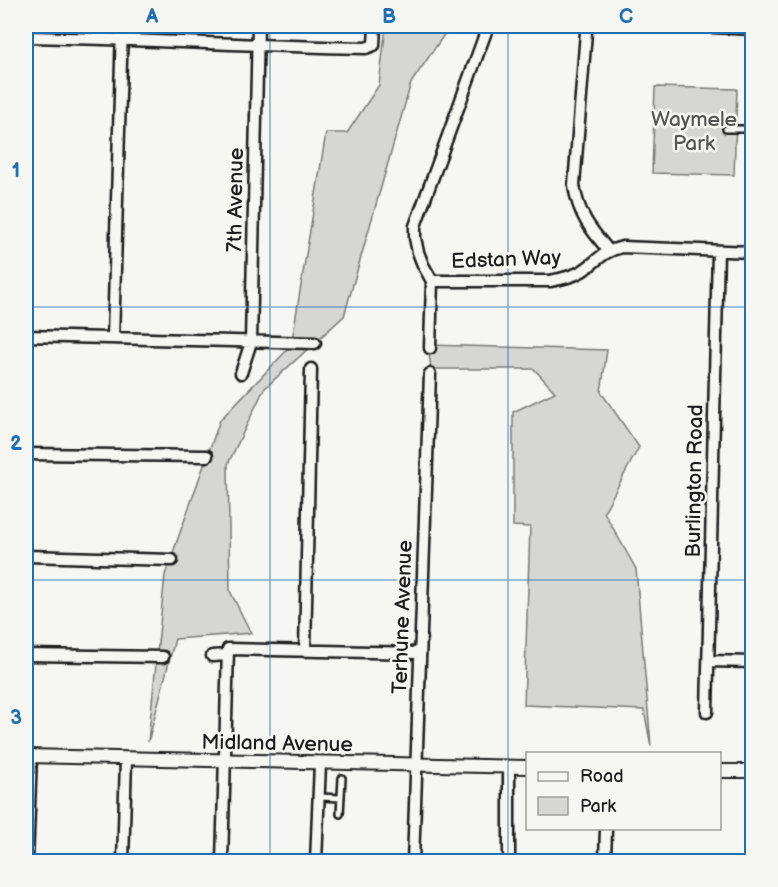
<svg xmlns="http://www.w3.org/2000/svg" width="778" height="887" font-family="'Balsamiq Sans',sans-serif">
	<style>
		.green { fill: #d6d6d2; stroke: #797977; stroke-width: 1.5 }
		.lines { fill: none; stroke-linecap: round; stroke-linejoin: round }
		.service-casing { stroke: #1c1c1c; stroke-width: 10 }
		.minor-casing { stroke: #1c1c1c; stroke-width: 15 }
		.tertiary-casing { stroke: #1c1c1c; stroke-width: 16 }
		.service { stroke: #f6f6f2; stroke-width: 5 }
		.minor { stroke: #f6f6f2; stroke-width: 10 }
		.tertiary { stroke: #f6f6f2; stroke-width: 12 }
		.grid { fill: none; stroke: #1f6fb2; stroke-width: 1.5; stroke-opacity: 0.55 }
		.labels { text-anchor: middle; stroke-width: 5; stroke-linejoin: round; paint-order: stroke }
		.park-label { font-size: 21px; fill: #545453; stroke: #f6f6f2 }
		.street-label { font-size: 21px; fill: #1c1c1c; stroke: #f6f6f2 }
		.neatline { fill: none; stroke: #1f6fb2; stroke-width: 2 }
		.grid-label { font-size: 20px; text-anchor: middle; font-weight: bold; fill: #1f6fb2 }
	</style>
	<rect width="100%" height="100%" fill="#f6f6f2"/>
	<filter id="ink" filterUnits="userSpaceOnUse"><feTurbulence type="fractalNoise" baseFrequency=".0167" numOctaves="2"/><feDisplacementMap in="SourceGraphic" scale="12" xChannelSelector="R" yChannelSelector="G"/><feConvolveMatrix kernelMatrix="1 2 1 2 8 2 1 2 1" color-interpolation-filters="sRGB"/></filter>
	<g filter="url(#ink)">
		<!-- green -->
		<path class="green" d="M 386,26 L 450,26 L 411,83 L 344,316 L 264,389 L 228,464 L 230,591 L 251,633 L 175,639 L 148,742 L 165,575 L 220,420 L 291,346 L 326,133 L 347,133 L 379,85 Z
			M 655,87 L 737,89 L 734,175 L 652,173 Z
			M 428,345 L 607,350 L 601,392 L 639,447 L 604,512 L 636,569 L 651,746 L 644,710 L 524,705 L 530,527 L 513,526 L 513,412 L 555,392 L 534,369 L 431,369 Z"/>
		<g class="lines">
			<defs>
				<path id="service" d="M 726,129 L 752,129
					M 319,797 L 341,798
					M 340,814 L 342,778"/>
				<path id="minor" d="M 584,26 L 586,32 L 574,185 C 578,214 590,229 609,251
					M 709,26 L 712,27 L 752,29
					M 26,37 C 139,39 252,46 366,48 L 374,45 L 375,26
					M 432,281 L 550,281 C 561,279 572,277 582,271 C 598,261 601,252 622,247 L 752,252
					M 26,336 L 315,343
					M 113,338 L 122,26
					M 430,348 L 432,281 L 423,265 L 418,252 L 415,238 L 415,226 L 488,26
					M 241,373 L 251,342 L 258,26
					M 26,454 L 207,456
					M 26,556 L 172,560
					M 305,651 L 311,369
					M 26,655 L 163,657
					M 212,656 L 227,655
					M 709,661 L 752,662
					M 707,712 L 718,251
					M 27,862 L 31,756
					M 123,862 L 126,759
					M 222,862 L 228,649 L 420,653
					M 316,862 L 320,763
					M 413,862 L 430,374
					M 509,862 L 509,767
					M 605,862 L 606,828"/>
				<path id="tertiary" d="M 26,756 L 528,767
					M 720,771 L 752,771"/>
			</defs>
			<!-- service casing -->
			<use href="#service" class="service-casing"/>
			<!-- minor casing -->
			<use href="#minor" class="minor-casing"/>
			<!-- tertiary casing -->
			<use href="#tertiary" class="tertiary-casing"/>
			<!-- service -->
			<use href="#service" class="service"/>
			<!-- minor -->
			<use href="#minor" class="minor"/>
			<!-- tertiary -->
			<use href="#tertiary" class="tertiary"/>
		</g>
	</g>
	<!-- grid -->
	<path class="grid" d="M 270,26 L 270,862M 508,26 L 508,862M 26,307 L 752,307M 26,580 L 752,580"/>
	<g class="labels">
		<!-- park labels -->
		<g class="park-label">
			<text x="694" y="126">Waymele<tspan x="694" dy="24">Park</tspan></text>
		</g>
		<!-- street labels -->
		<g class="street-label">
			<text transform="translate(235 200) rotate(-89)" y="7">7th Avenue</text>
			<text transform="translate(506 259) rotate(-2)" y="7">Edstan Way</text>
			<text transform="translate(694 481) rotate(-89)" y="7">Burlington Road</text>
			<text transform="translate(402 617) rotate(-88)" y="7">Terhune Avenue</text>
			<text transform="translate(277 743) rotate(1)" y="7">Midland Avenue</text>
		</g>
	</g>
	<!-- margin -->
	<rect width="778" height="887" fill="none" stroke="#f6f6f2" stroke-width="66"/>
	<!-- legend -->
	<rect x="526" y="752" width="195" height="78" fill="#f6f6f2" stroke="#9f9f9c" stroke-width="1.5"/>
	<rect x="538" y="772" width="30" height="9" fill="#f6f6f2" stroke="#9f9f9c" stroke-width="1.5"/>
	<text x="580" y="782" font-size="18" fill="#1c1c1c">Road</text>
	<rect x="538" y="797" width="30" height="18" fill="#d6d6d2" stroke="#9f9f9c" stroke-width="1.5"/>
	<text x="580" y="812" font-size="18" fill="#1c1c1c">Park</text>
	<rect x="33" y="33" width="712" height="821" class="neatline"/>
	<g class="grid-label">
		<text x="152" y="23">A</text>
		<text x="389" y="23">B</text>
		<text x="626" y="23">C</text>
		<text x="16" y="177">1</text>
		<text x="16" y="450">2</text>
		<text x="16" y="724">3</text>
	</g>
</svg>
